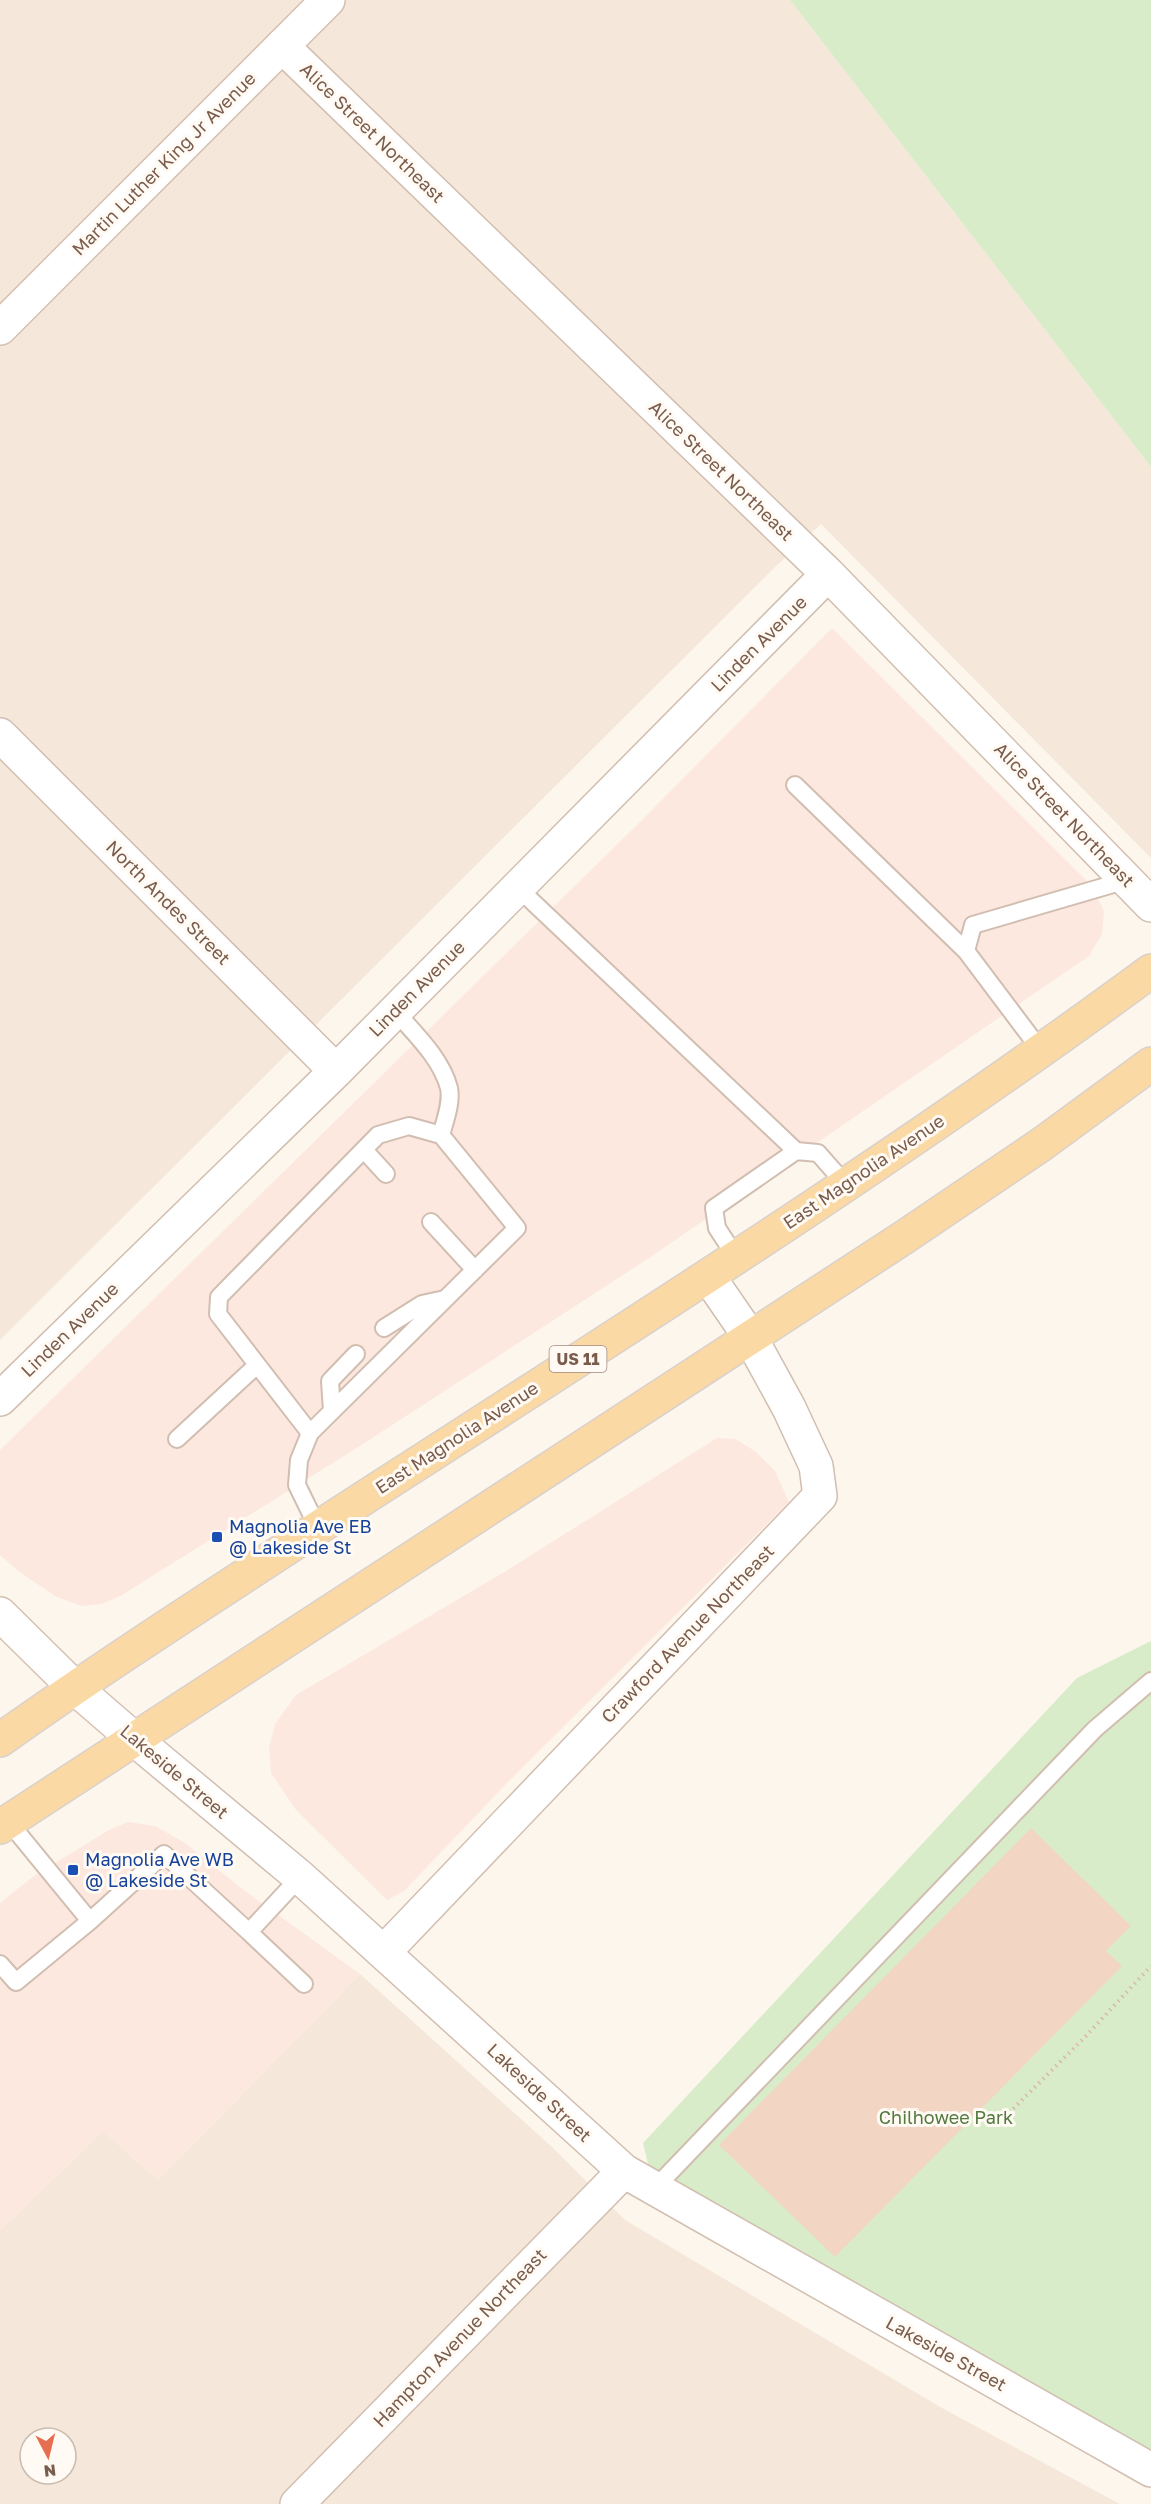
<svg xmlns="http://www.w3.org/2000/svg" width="1151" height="2504" font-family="'Golos Text',sans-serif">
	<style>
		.residential { fill: #f5e8da; fill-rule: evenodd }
		.commercial { fill: #fde8e0 }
		.green { fill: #d8ecc9 }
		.building { fill: #f3d5c3 }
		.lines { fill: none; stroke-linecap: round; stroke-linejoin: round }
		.lane-casing { stroke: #d1beb0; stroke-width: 20 }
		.street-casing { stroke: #d1beb0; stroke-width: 36 }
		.secondary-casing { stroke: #d6c0b0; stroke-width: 36 }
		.primary-casing { stroke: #dad1cd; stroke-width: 36 }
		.path { stroke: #d9b8a5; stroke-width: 4; stroke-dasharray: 1.5 4.5; stroke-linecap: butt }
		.lane { stroke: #fff; stroke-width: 16 }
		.street { stroke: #fff; stroke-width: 33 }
		.secondary { stroke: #fff; stroke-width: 33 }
		.primary { stroke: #fbd9a5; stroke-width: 33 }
		.transit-dot { fill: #1a4fb4; stroke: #fffaf3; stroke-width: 2 }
		.labels { text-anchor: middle; stroke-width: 6; stroke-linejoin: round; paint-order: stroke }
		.shield { fill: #fffaf3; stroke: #a28b7f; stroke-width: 1.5 }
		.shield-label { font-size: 16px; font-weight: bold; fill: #7a5c4d }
		.street-label { font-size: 18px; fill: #7a5c4d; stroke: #fffaf3 }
		.transit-label { font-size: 18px; fill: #164399; stroke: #fffaf3; text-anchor: start }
		.park-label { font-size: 18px; fill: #537a41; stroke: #fffaf3 }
	</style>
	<rect width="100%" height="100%" fill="#fdf6ec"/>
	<!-- residential -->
	<path class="residential" d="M 0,0 L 790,0 L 1151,467 L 1151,858 L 821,524 L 774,568 L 0,1340 Z
		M 360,1974 L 552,2147 L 625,2220 L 942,2408 L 1120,2504 L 0,2504 L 0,2230 L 103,2131 L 158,2180 ZM 30,2438 L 66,2438 L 66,2474 L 30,2474 Z"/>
	<!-- commercial -->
	<path class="commercial" d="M 832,628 L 1090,884 L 1104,911 L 1102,934 L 1089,956 L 649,1258 L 363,1444 L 122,1595 L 102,1604 L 82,1606 L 57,1597 L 18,1571 L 0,1555 L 0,1450 L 640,822 Z
		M 717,1438 L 735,1439 L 755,1451 L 775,1471 L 789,1502 L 506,1784 L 404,1891 L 387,1900 L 296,1810 L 271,1773 L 269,1748 L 275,1724 L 296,1695 L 506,1571 Z
		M 128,1822 L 155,1826 L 185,1843 L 241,1888 L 360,1974 L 158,2180 L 103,2131 L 0,2230 L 0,1903 L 34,1876 L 109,1830 Z"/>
	<!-- green -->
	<path class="green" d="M 790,0 L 1151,0 L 1151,467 Z
		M 1151,1641 L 1151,2470 L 654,2189 L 643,2143 L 1077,1678 Z"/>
	<!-- building -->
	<path class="building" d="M 1031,1828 L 1131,1926 L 1106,1951 L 1122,1966 L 835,2257 L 719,2145 Z"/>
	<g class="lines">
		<defs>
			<path id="lane" d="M 795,785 L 966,951
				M 518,888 L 796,1151
				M 395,1011 C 415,1034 441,1058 449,1088 C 452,1102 445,1121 441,1135
				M 1042,1052 L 966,951 L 973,925 L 1127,880
				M 364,1150 L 386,1174
				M 431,1222 L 475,1270
				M 736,1257 L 717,1228 L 714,1208 L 796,1151 L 818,1153 L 847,1186
				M 384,1328 L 422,1304 L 445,1299
				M 332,1411 L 330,1381 L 356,1354
				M 310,1433 L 218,1314 L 219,1297 L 378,1135 L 409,1126 L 441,1135 L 517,1228 L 310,1433 L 299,1460 L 297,1485 L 318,1528
				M 177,1439 L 257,1365
				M 8,1821 L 90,1921
				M 249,1932 L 304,1984
				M 0,1964 L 16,1982 L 90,1921 L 164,1854 L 249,1932 L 300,1877
				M 654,2189 L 1095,1729 L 1151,1681"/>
			<path id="street" d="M 282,46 L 828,574 L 1151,905
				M 0,735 L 336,1071
				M 0,1399 L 336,1071 L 828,574
				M 133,1738 L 300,1877 L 624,2171 L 1151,2470
				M 384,1952 L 820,1496 L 816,1466 L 789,1408 L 750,1337 L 708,1276
				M 297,2504 L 624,2171"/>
			<path id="secondary" d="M 0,328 L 328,0
				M 0,1614 L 74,1687 L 133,1738"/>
			<path id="primary" d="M 0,1740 C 110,1662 223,1590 336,1516 C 610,1339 888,1165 1151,971
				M 0,1827 L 903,1238 L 1042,1144 L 1151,1064"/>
		</defs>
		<!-- lane casing -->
		<use href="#lane" class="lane-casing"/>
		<!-- street casing -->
		<use href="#street" class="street-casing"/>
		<!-- secondary casing -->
		<use href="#secondary" class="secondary-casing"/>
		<!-- primary casing -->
		<use href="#primary" class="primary-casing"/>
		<!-- path -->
		<path class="path" d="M 1009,2113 L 1083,2039 L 1151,1966"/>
		<!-- lane -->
		<use href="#lane" class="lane"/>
		<!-- street -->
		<use href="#street" class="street"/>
		<!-- secondary -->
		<use href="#secondary" class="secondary"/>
		<!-- primary -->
		<use href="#primary" class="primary"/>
	</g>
	<!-- markers -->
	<g class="transit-dot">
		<rect x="211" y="1531" width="12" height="12" rx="3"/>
		<rect x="67" y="1864" width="12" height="12" rx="3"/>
	</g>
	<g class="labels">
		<!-- shield labels -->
		<rect class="shield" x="549.5" y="1346" width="57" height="26" rx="4.5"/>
		<g class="shield-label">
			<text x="578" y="1365">US 11</text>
		</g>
		<!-- street labels -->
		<g class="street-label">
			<text transform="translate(372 133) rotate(44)" y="6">Alice Street Northeast</text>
			<text transform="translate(164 164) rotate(-45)" y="6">Martin Luther King Jr Avenue</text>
			<text transform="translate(721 471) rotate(44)" y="6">Alice Street Northeast</text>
			<text transform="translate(759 644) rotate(-45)" y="6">Linden Avenue</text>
			<text transform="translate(1064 815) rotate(46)" y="6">Alice Street Northeast</text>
			<text transform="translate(168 903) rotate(45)" y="6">North Andes Street</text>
			<text transform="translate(417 989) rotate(-45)" y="6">Linden Avenue</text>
			<text transform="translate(864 1172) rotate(-34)" y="6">East Magnolia Avenue</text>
			<text transform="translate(70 1330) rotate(-44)" y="6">Linden Avenue</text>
			<text transform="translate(457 1438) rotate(-33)" y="6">East Magnolia Avenue</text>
			<text transform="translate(688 1634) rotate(-46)" y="6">Crawford Avenue Northeast</text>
			<text transform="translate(174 1772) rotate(40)" y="6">Lakeside Street</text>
			<text transform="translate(539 2093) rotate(43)" y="6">Lakeside Street</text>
			<text transform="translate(460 2338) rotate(-46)" y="6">Hampton Avenue Northeast</text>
			<text transform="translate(946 2354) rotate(29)" y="6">Lakeside Street</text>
		</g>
		<!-- transit labels -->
		<g class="transit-label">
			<text x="229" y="1533">Magnolia Ave EB<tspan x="229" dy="21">@ Lakeside St</tspan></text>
			<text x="85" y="1866">Magnolia Ave WB<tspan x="85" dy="21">@ Lakeside St</tspan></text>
		</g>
		<!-- park labels -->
		<g class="park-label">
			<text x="946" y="2124">Chilhowee Park</text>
		</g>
	</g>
	<!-- north arrow -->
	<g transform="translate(48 2456) rotate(173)"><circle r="28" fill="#fffaf3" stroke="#cabbb1" stroke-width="1.5"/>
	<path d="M0-4.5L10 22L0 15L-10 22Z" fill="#e76f51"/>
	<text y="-9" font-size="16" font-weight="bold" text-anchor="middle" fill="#7a5c4d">N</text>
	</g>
</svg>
